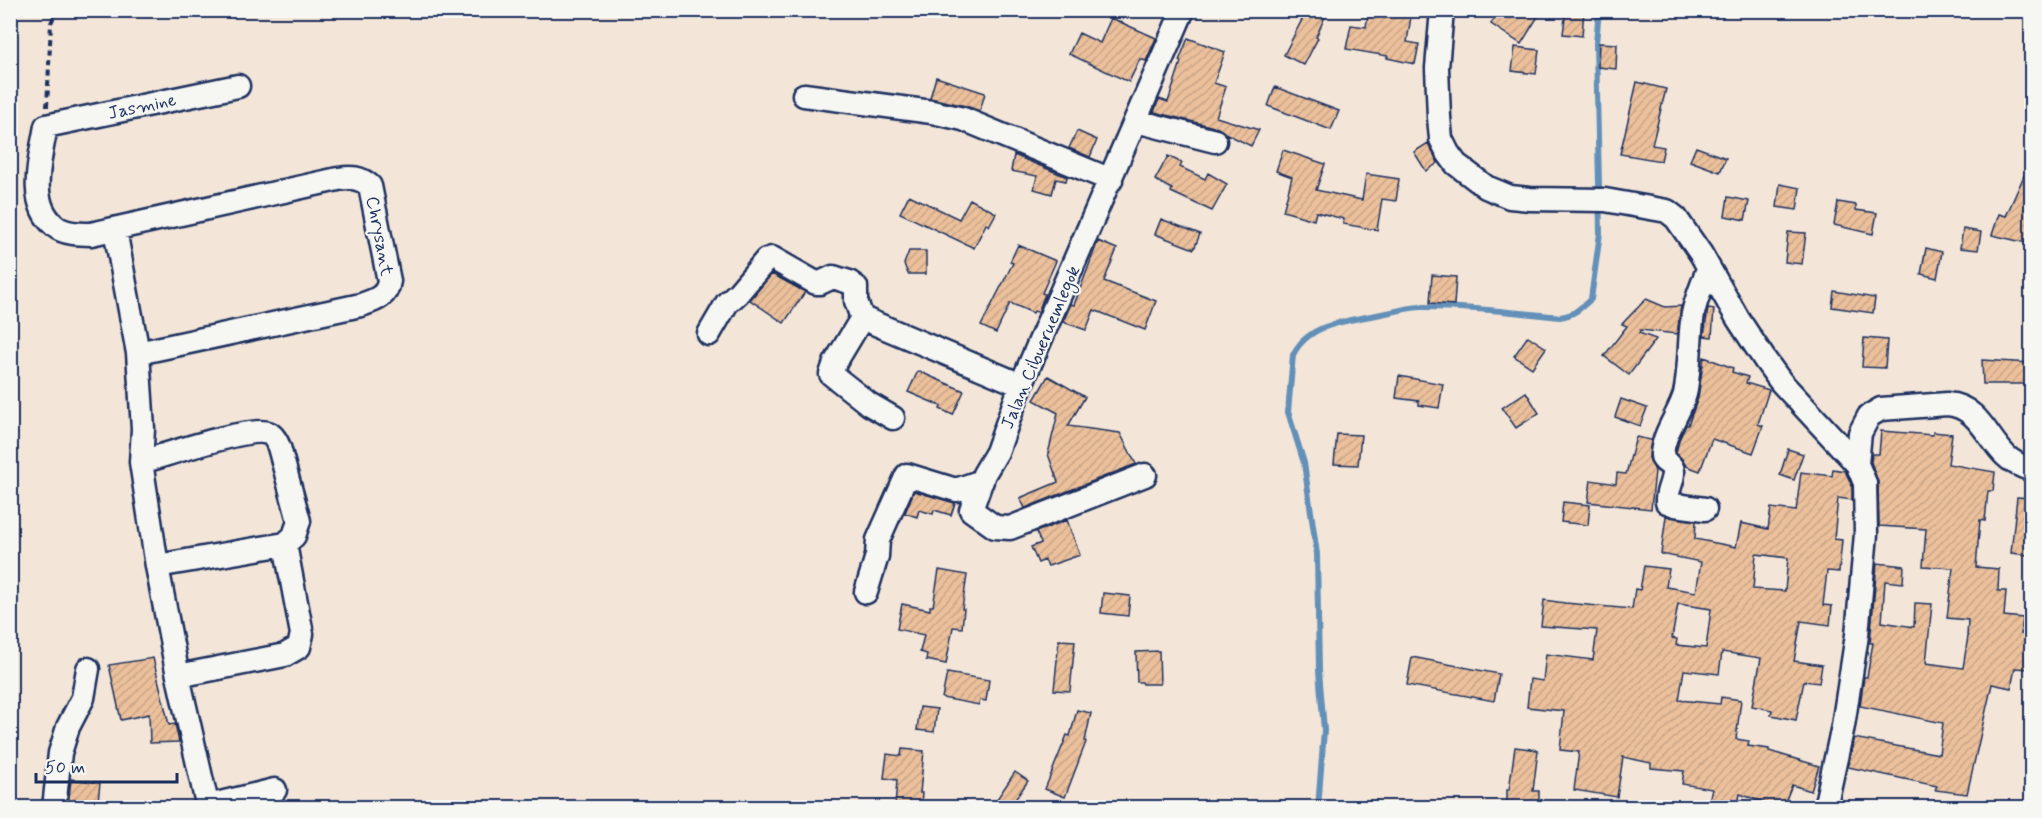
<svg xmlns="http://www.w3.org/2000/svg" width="2042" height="818" font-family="Mynerve,sans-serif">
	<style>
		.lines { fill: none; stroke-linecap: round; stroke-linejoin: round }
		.stream { stroke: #6390b8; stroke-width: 6 }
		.building { fill: url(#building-hatch); stroke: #1b2f5e; stroke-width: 1.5; fill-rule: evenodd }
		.minor-casing { stroke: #1b2f5e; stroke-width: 27 }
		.path { stroke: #1b2f5e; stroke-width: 4; stroke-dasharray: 6 4.5; stroke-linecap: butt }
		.minor { stroke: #f6f6f2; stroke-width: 22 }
		.labels { text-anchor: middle; stroke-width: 4.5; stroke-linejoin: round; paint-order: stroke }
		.street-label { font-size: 18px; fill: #1b2f5e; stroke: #f6f6f2 }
	</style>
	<defs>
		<pattern id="building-hatch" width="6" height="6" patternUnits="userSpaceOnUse" patternTransform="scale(1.5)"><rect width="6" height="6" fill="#ebc09b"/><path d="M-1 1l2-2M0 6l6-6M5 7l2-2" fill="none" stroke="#c9a588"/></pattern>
	</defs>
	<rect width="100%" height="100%" fill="#f3e6d8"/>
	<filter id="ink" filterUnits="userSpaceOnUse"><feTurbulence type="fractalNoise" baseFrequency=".0167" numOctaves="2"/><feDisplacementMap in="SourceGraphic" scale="12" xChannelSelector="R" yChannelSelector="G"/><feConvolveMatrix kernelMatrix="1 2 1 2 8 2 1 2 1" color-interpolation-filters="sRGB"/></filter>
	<g filter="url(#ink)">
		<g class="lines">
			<!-- stream -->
			<path class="stream" d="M 1318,808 L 1324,730 L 1319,671 L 1317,554 L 1304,463 L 1288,412 L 1293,355 C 1309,322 1350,321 1381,314 C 1394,312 1409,307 1422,307 C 1468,307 1514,312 1560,317 C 1574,315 1581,308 1591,299 L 1600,233 L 1596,43 L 1599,10"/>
		</g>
		<!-- building -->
		<path class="building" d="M 1307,10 L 1328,10 L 1316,37 L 1318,38 L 1304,65 L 1284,55 Z
			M 1369,10 L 1412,10 L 1407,42 L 1419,44 L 1415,64 L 1387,58 L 1388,56 L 1346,49 L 1351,25 L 1366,27 Z
			M 1499,10 L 1542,10 L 1521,44 L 1491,24 Z
			M 1566,10 L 1584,10 L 1582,36 L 1563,34 Z
			M 1111,18 L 1156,38 L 1146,61 L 1140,59 L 1129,82 L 1069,54 L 1079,33 L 1100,43 Z
			M 1188,38 L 1225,52 L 1214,83 L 1226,87 L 1216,117 L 1259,130 L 1251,146 L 1227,134 L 1227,135 L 1218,128 L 1154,112 L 1159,99 L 1168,102 L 1181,62 L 1179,61 Z
			M 1599,43 L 1617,44 L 1616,69 L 1598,67 Z
			M 1515,47 L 1539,50 L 1536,74 L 1512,71 Z
			M 936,77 L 985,93 L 980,111 L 966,106 L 930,98 Z
			M 1637,82 L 1666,89 L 1652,145 L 1664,147 L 1661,161 L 1620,154 Z
			M 1275,87 L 1339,111 L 1331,130 L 1268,106 Z
			M 1077,131 L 1097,140 L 1090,157 L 1069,148 Z
			M 1428,143 L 1438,163 L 1426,171 L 1414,152 Z
			M 1696,147 L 1726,158 L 1720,172 L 1690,161 Z
			M 1283,150 L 1325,164 L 1316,190 L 1362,200 L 1366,174 L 1399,179 L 1396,201 L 1382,199 L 1377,230 L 1343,224 L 1344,219 L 1316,212 L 1314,220 L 1283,211 L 1292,177 L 1276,171 Z
			M 1014,155 L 1067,177 L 1066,181 L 1056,179 L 1052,194 L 1034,189 L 1037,176 L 1011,171 Z
			M 1168,156 L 1182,163 L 1180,167 L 1205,179 L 1208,173 L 1227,184 L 1212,211 L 1171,192 L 1172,189 L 1155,180 Z
			M 2031,160 L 2031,244 L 1992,235 L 1999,214 L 2006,216 Z
			M 1780,184 L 1800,188 L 1797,210 L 1777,207 Z
			M 909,195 L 959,219 L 970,199 L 996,213 L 989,226 L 986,224 L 974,248 L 900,213 Z
			M 1728,197 L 1749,201 L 1745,220 L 1725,216 Z
			M 1838,202 L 1856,205 L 1856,210 L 1877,213 L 1873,234 L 1834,225 Z
			M 1161,219 L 1200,234 L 1194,249 L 1155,234 Z
			M 1963,229 L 1981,232 L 1978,250 L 1960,248 Z
			M 1788,232 L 1806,233 L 1802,264 L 1785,262 Z
			M 1098,241 L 1117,249 L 1104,281 L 1156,301 L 1145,330 L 1094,310 L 1086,330 L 1063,322 L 1071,304 L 1074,305 Z
			M 1018,245 L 1056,261 L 1042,293 L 1045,294 L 1038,312 L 1034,311 L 1033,313 L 1010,303 L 996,333 L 981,326 L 1013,263 L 1010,262 Z
			M 1926,248 L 1942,252 L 1937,278 L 1921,274 Z
			M 909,251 L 926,251 L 926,274 L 908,274 L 904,264 Z
			M 772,274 L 805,292 L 784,323 L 750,300 Z
			M 1432,275 L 1456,277 L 1454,305 L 1430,303 Z
			M 1834,291 L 1875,298 L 1873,313 L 1832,307 Z
			M 1646,299 L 1665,307 L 1681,306 L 1677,334 L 1640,330 L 1639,333 L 1656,339 L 1629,375 L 1604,356 L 1627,326 L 1622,324 Z
			M 1708,308 L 1714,309 L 1712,337 L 1704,336 Z
			M 1528,336 L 1546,348 L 1532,368 L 1514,356 Z
			M 1864,338 L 1887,340 L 1885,368 L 1862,367 Z
			M 1704,357 L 1733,368 L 1732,372 L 1748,377 L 1746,383 L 1769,390 L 1758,424 L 1763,426 L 1753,453 L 1712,439 L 1700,471 L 1686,466 L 1682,459 L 1676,453 L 1679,440 L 1686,425 L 1688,425 L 1698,398 Z
			M 1982,360 L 2031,363 L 2031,384 L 1983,384 Z
			M 918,371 L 964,391 L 953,415 L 940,409 L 941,406 L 908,392 Z
			M 1048,376 L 1085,397 L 1068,426 L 1120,433 L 1136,464 L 1025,508 L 1020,498 L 1058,482 L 1048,454 L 1058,413 L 1034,400 Z
			M 1399,376 L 1443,384 L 1439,408 L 1419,405 L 1419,401 L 1396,398 Z
			M 1526,392 L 1539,413 L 1516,428 L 1502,408 Z
			M 1621,399 L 1647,408 L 1640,426 L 1615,417 Z
			M 1881,431 L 1933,435 L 1933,432 L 1952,434 L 1948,464 L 1995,472 L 1993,491 L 1988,491 L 1985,521 L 1980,520 L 1976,567 L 1999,569 L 1998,591 L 2006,591 L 2004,616 L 2023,618 L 2021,634 L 2031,635 L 2031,669 L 2015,668 L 2011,688 L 1992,684 L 1967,794 L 1935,790 L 1937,786 L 1848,767 L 1854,738 L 1939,754 L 1943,723 L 1860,706 L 1864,677 L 1867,677 L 1873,643 L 1870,643 L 1877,563 L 1904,566 L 1903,583 L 1885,581 L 1882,622 L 1914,627 L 1915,603 L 1932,604 L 1926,663 L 1963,668 L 1968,636 L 1967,636 L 1968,620 L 1947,618 L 1953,568 L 1923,566 L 1926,529 L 1879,526 L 1878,482 L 1871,462 L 1872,454 L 1879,454 Z
			M 1337,434 L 1361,435 L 1358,465 L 1334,464 Z
			M 1636,437 L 1651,440 L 1649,458 L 1655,471 L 1651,509 L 1588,502 L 1591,480 L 1616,484 L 1617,473 L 1626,474 Z
			M 1788,449 L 1803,454 L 1794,480 L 1780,475 Z
			M 1833,469 L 1845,471 L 1852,486 L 1852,500 L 1838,498 L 1834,539 L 1842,540 L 1839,572 L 1827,571 L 1823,605 L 1832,606 L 1830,625 L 1801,621 L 1794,661 L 1822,665 L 1819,683 L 1804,681 L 1796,720 L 1771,715 L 1772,710 L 1752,706 L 1761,658 L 1722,652 L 1719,674 L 1684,670 L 1679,700 L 1720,704 L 1721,697 L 1741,700 L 1736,739 L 1749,741 L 1748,746 L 1769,749 L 1769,751 L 1819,766 L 1811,791 L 1792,785 L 1783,807 L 1777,807 L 1740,794 L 1737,807 L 1708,807 L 1712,789 L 1682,784 L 1684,771 L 1651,768 L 1651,763 L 1623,757 L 1617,797 L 1574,790 L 1579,752 L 1560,750 L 1564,711 L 1527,707 L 1530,679 L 1543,681 L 1546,654 L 1593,660 L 1597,630 L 1541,626 L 1544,600 L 1565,603 L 1632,609 L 1635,589 L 1640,590 L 1644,566 L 1669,569 L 1666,587 L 1696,592 L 1701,562 L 1661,554 L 1666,516 L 1696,521 L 1695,539 L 1736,547 L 1741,523 L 1768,529 L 1771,508 L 1796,511 L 1801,472 L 1832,476 ZM 1756,554 L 1788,558 L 1785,591 L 1753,589 ZM 1678,604 L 1711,609 L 1706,648 L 1676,645 L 1677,639 L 1672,638 Z
			M 914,491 L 955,503 L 951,515 L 934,510 L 933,514 L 919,510 L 917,517 L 905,513 Z
			M 2017,497 L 2031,498 L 2031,536 L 2030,535 L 2028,555 L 2011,553 Z
			M 1563,502 L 1590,505 L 1588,525 L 1561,522 Z
			M 1067,520 L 1080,555 L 1048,566 L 1045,560 L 1038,563 L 1031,547 L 1041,543 L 1036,532 Z
			M 939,570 L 967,575 L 962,609 L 964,609 L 962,628 L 953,627 L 946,664 L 926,660 L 927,654 L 920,652 L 924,635 L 897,629 L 902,604 L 930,610 L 930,606 L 933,606 Z
			M 1103,593 L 1130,596 L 1128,616 L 1101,613 Z
			M 1059,640 L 1075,641 L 1070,691 L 1054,690 Z
			M 1159,651 L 1160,684 L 1143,684 L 1142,682 L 1137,682 L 1136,652 Z
			M 1412,657 L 1499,674 L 1494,701 L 1407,685 Z
			M 153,658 L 169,725 L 175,724 L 179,742 L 150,743 L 149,714 L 121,720 L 109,665 Z
			M 947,673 L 989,680 L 986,701 L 980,700 L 979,705 L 942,698 Z
			M 920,707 L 937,709 L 934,732 L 917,730 Z
			M 1077,710 L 1091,713 L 1085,741 L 1086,742 L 1065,797 L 1045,789 L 1067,735 L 1070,736 Z
			M 1515,747 L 1538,750 L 1533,791 L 1539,791 L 1539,807 L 1507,807 L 1507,790 L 1509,790 Z
			M 902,749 L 924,751 L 920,793 L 922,793 L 921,807 L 895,807 L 897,780 L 884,778 L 887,754 L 901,756 Z
			M 1015,772 L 1028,781 L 1010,807 L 1002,807 L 995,802 Z
			M 71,779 L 100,783 L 98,801 L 94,801 L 93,807 L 68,807 Z"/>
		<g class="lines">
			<defs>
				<path id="minor" d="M 1442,10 L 1437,68 L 1439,117 L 1441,139 L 1448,153 L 1456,164 L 1486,187 L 1510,197 L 1530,199 L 1605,200 L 1667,211 L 1676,218 L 1701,254 L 1738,319 L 1765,360 L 1781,382 L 1857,464 L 1865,483 L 1866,534 L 1857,635 L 1843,726 L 1825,808
					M 804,95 L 932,112 L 963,119 L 1111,180
					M 1136,121 L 1215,141
					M 115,230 L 138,353 L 143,429 L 141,462 L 157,566 L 178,676 L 208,808
					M 862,318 L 835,363 L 831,374 L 869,404 L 893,418
					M 709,334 L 727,303 L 738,293 L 766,260 L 772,258 L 816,283 L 820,283 L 833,277 L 849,282 L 856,287 L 856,301 L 862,318 L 1021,385
					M 138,353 L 361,305 C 375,300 387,297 389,281 L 370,186 C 360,177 351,177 338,179 L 91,234 C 80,234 64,234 55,226 C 26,202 41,157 46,126 L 238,86
					M 141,462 C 163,456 250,426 268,433 C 274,435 277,442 279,447 L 299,521 L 294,536 L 285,544 L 302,634 L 299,647 L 285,655 L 178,676
					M 1857,464 L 1860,433 L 1869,416 L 1881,409 L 1947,404 C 1978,406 1987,438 2006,456 C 2013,463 2023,467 2032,470
					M 1145,475 L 1010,528 L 995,527 L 971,510 L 984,474 L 997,452 L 1021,385 L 1183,10
					M 1705,509 L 1675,505 L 1667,502 C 1666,491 1674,481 1673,471 C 1673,462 1661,464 1662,454 C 1664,431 1679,415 1685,394 C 1690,370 1689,345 1692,321 C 1693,304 1703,285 1708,268
					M 157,566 L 285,544
					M 866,592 L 877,556 L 878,540 L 907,475 L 956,490 L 982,481
					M 208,806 L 275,790
					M 54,808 L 60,753 L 68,727 L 83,698 L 88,669"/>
			</defs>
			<!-- minor casing -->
			<use href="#minor" class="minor-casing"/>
			<!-- path -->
			<path class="path" d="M 47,107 L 51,23 L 57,10"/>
			<!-- minor -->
			<use href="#minor" class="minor"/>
		</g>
	</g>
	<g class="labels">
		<!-- street labels -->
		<g class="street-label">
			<text transform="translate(142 106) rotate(-12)" y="6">Jasmine</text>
			<text transform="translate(380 236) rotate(79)" y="6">Chrysant</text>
			<text transform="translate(1040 347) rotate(-67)" y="6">Jalan Cibueruemlegok</text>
		</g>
	</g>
	<!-- margin -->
	<rect width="2042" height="818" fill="none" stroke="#f6f6f2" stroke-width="36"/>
	<rect x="18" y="18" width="2006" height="782" fill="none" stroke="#1b2f5e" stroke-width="2" filter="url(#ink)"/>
	<!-- scale -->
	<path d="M36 773v9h141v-9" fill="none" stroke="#1b2f5e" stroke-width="3"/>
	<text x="45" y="773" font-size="18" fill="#1b2f5e" stroke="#f6f6f2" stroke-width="4.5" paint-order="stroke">50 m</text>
</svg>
